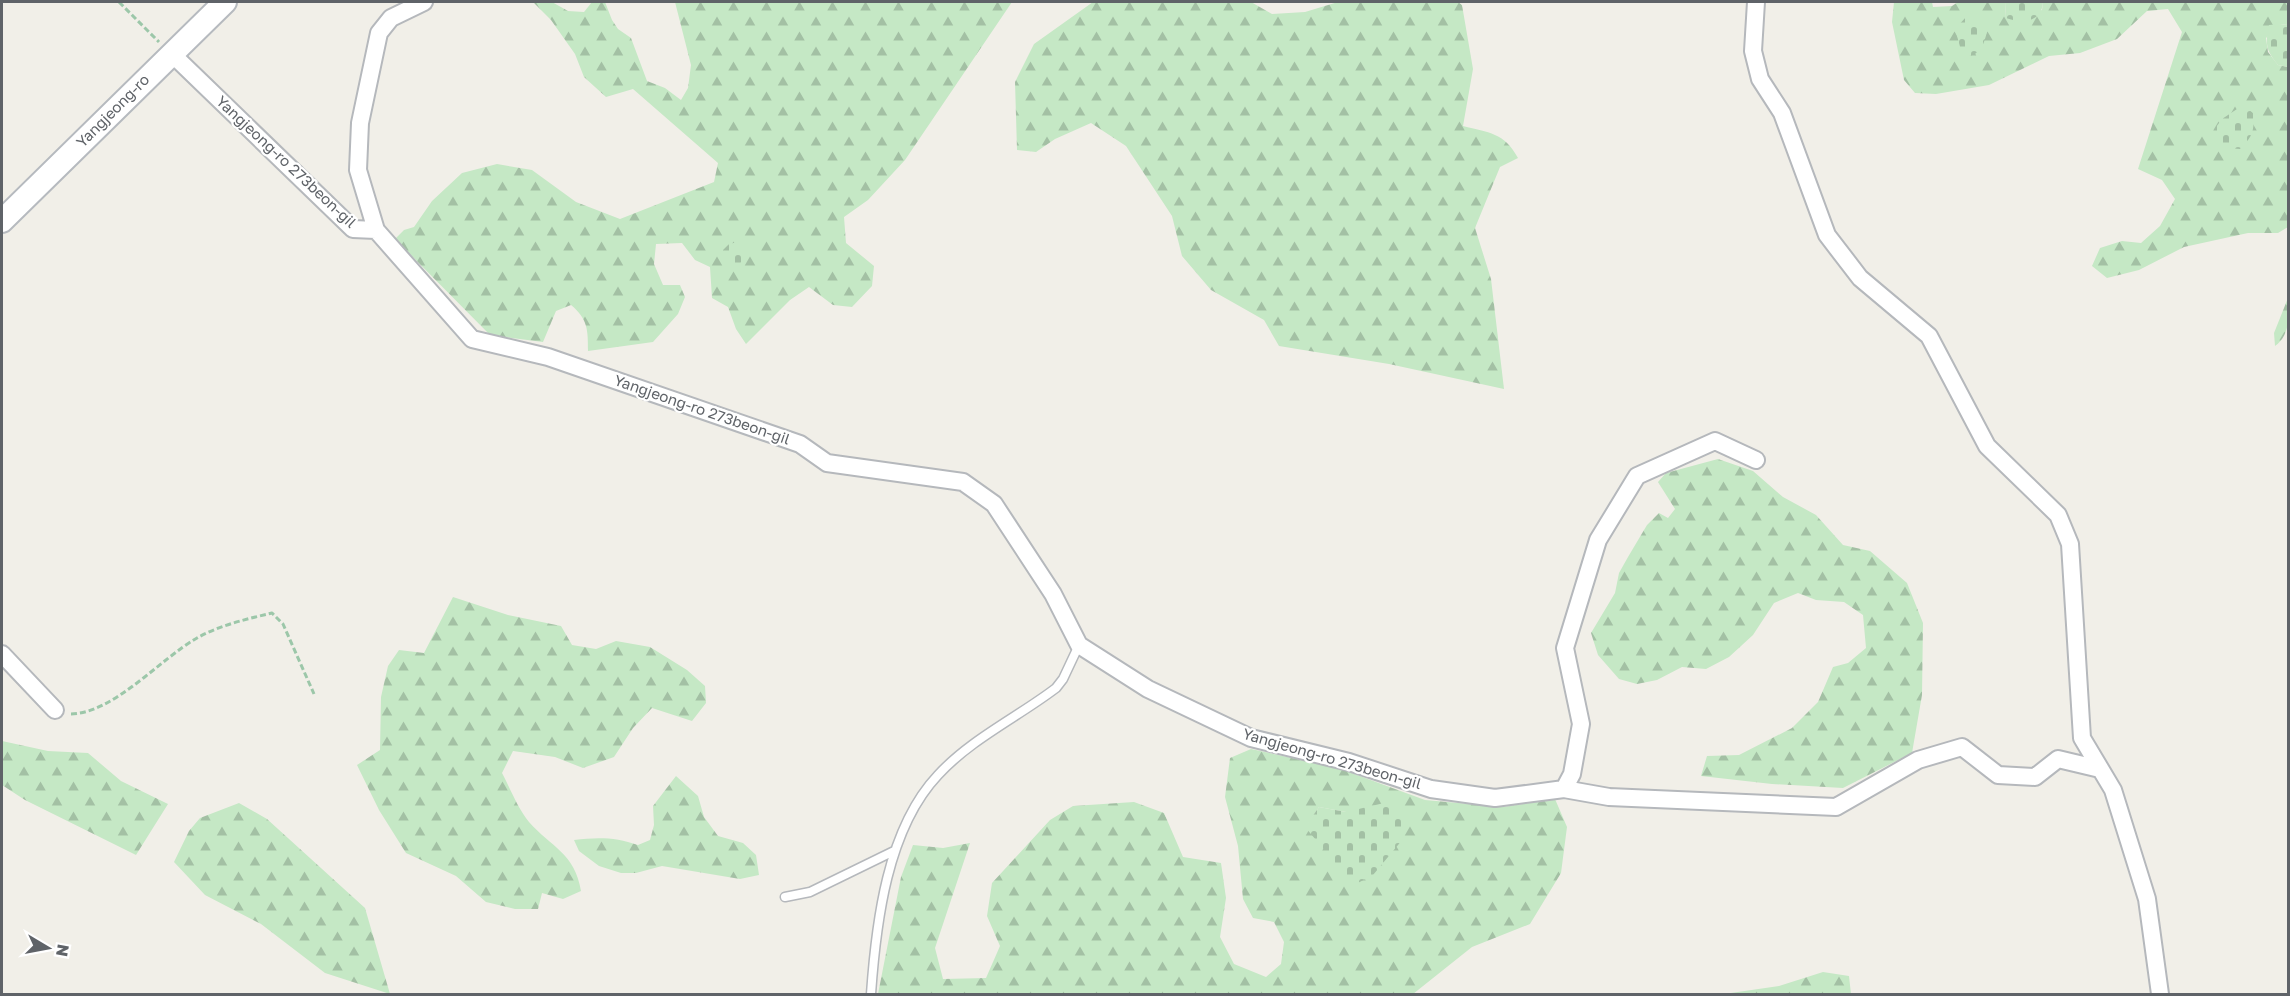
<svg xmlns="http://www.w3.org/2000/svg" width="2290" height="996" font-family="'Golos Text',sans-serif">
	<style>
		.forest { fill: url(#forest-firs); fill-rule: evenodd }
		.cemetery { fill: url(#cemetery-stones) }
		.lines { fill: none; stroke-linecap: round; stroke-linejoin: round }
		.lane-casing { stroke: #b5b8bc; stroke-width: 11 }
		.street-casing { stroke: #b5b8bc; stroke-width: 20 }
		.secondary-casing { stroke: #b6babf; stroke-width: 26 }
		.path { stroke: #9cc7a9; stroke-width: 3; stroke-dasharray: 6 3; stroke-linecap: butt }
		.lane { stroke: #fff; stroke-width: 8 }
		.street { stroke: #fff; stroke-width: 16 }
		.secondary { stroke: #fff; stroke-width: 22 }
		.labels { text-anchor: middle; stroke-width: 4.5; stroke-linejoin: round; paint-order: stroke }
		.street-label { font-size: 15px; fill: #5f6368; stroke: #fff }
	</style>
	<defs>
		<pattern id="forest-firs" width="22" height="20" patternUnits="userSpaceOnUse" patternTransform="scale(1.5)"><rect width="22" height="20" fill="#c5e8c5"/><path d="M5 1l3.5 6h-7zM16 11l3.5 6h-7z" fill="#a3c0a4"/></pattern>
		<pattern id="cemetery-stones" width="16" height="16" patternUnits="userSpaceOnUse" patternTransform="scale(1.5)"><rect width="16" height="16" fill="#c5e8c5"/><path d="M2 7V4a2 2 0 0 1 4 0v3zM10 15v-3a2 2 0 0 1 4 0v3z" fill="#a3c0a4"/></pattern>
	</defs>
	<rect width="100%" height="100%" fill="#f1efe8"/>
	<!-- forest -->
	<path class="forest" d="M 533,2 L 552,2 L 568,11 L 584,12 L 592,2 L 605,2 L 612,20 L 618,29 L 631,38 L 647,81 L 665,88 L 681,100 L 688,88 L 691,65 L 675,2 L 1012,2 L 905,160 L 868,200 L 844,217 L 846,243 L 874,266 L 872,286 L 852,307 L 833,305 L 809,287 L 790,300 L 746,344 L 736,329 L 728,307 L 712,298 L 710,267 L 695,260 L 682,243 L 656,244 L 654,264 L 663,285 L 680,285 L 685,297 L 678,314 L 653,342 L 588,351 C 588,330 588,319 571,305 L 556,311 L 543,342 L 490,335 L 395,239 L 404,230 L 414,227 L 432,201 L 462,173 L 497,164 L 532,170 L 576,202 L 620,219 L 714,182 L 718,163 L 633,89 L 606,97 L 584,77 L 575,54 L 551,20 Z
		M 1093,2 L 1251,2 L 1272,14 L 1305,12 L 1338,2 L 1458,2 L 1462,5 L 1473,69 L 1463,126 C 1489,133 1504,132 1518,158 L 1500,167 L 1475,228 L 1491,279 L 1504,389 L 1389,364 L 1279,346 L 1264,320 L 1211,290 L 1182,256 L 1172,216 L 1126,146 L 1091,123 L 1055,139 L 1036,152 L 1017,150 L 1015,82 L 1034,44 Z
		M 1894,2 L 1932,2 L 1933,7 L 1952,6 L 1958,2 L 2005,2 L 2006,18 L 2042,10 L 2043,2 L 2288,2 L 2288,25 L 2280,24 L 2266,38 L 2268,52 L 2278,65 L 2288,67 L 2288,227 L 2278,233 L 2248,233 L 2184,247 L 2139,270 L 2107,278 L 2092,266 L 2100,248 L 2122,241 L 2141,243 L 2160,226 L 2175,199 L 2162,180 L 2138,169 L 2182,32 L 2168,9 L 2147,11 L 2117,39 L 2080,53 L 2049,56 L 1989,85 L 1936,94 L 1915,93 L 1904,80 L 1892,22 Z
		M 2288,298 C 2289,317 2290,335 2275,346 L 2274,333 Z
		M 1718,459 L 1753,471 L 1783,497 L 1816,515 L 1843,545 L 1870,551 L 1907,583 L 1923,623 L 1922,695 L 1912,753 L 1843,788 L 1772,784 L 1701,776 L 1707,756 L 1739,755 L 1792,728 L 1818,702 L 1833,667 L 1848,663 L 1866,648 L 1863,615 L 1844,602 L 1816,600 L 1798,593 L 1774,603 L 1753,635 L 1729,657 L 1706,669 L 1682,667 L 1657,680 L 1637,684 L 1619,679 L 1598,655 L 1591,633 L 1615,593 L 1619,573 L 1628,557 L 1647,525 L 1659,513 L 1668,518 L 1675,509 L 1658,482 L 1666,473 Z
		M 453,597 L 508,615 L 561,626 L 572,645 L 596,649 L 616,641 L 650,647 L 687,670 L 705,686 L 706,703 L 692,721 L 652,708 L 633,728 L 614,757 L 583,768 L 555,757 L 513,751 L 502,773 C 510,788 518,809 529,822 C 551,847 575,853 581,891 L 563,899 L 542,893 L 538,909 L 515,909 L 486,902 L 456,876 L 406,853 L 379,810 L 357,765 L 380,750 L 381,697 L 388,666 L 399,650 L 424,653 Z
		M 2,741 L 48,751 L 88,753 L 121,781 L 168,804 L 136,855 L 25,800 L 2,785 Z
		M 1251,749 L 1338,768 L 1425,800 L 1503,807 L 1555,799 L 1567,827 L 1561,873 L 1530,924 L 1472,947 L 1413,994 L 878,994 L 901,877 L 913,845 L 943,848 L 970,843 L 935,948 L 943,979 L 986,978 L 1000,946 L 987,916 L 992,883 L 1050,820 L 1073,806 L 1134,802 L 1164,813 L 1183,857 L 1221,863 L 1226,898 L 1220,937 L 1234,964 L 1266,977 L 1281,964 L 1284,942 L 1274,922 L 1253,918 L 1243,899 L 1238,846 L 1225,797 L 1230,758 ZM 1319,807 L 1346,812 L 1306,827 Z
		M 676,776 L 698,796 L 704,817 L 718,836 L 743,843 L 756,855 L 759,875 L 740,879 L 662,866 L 636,873 L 621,873 L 599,866 L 579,851 L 574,840 C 597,837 616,837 638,845 L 650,840 L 654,825 L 653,806 Z
		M 239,803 L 267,819 L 365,908 L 390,994 L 325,973 L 261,924 L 205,895 L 174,862 L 189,831 L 200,818 Z
		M 1823,972 L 1849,976 L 1851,994 L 1724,994 L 1779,986 Z"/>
	<!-- cemetery -->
	<path class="cemetery" d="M 2005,2 L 2043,2 C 2042,22 2023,24 2006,18 Z
		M 1978,15 L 1987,32 C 1983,47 1980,56 1963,57 L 1955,29 L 1967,16 Z
		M 2280,24 L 2288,25 L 2288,67 L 2278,65 C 2266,50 2265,45 2269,25 Z
		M 2240,107 L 2247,108 L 2253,113 C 2255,131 2252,137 2240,149 L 2225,148 L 2215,142 L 2214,130 L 2222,119 Z
		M 738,242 L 746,251 L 744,261 L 734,266 L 727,263 L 722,251 L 729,244 Z
		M 1384,803 L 1406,815 L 1403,839 L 1373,875 L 1354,885 L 1305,827 L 1319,807 L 1346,812 Z"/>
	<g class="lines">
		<defs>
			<path id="lane" d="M 785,897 L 810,892 L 894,851
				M 871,994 C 876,923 887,829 938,775 C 971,739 1018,717 1056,688 L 1063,679 L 1079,645"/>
			<path id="street" d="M 1756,2 L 1753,51 L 1760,79 L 1782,113 L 1827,235 L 1860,278 L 1929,336 L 1987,446 L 2058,515 L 2070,544 L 2082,738 L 2113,790 L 2147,899 L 2160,994
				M 171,53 L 353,229 L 376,230 L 472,339 L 548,357 L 800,444 L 827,463 L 963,482 L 994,504 L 1053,594 L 1079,645 L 1148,689 L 1251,738 L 1349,762 L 1431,789 L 1495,798 L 1564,789 L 1609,797 L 1836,807 L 1918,760 L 1962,747 L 1998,775 L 2035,777 L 2058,759 L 2100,769
				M 376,230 L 358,170 L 360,123 L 379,33 L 391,18 L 424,2
				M 2,654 L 55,710
				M 1564,789 L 1572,774 L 1581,724 L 1565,648 L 1598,540 L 1637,476 L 1715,441 L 1756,460"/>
			<path id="secondary" d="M 2,221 L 225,2"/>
		</defs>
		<!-- lane casing -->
		<use href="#lane" class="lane-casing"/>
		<!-- street casing -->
		<use href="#street" class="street-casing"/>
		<!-- secondary casing -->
		<use href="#secondary" class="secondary-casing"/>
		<!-- path -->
		<path class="path" d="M 119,2 L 159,42
			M 71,714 C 114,713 160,659 197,638 C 220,625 247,619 272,613 L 283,624 L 314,694"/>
		<!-- lane -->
		<use href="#lane" class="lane"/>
		<!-- street -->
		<use href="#street" class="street"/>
		<!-- secondary -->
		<use href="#secondary" class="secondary"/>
	</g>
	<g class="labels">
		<!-- street labels -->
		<g class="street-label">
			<text transform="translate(113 111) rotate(-45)" y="5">Yangjeong-ro</text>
			<text transform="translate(286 162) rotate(43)" y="5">Yangjeong-ro 273beon-gil</text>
			<text transform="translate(702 410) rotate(19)" y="5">Yangjeong-ro 273beon-gil</text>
			<text transform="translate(1332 759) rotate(16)" y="5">Yangjeong-ro 273beon-gil</text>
		</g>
	</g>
	<!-- border -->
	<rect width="2290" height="996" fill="none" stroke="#5f6368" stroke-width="6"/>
	<!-- north arrow -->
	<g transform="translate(48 948) rotate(100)" stroke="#ffffff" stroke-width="4.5" paint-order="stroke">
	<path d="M0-4.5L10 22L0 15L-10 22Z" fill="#5f6368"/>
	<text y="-9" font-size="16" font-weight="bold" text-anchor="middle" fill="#5f6368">N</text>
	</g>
</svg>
